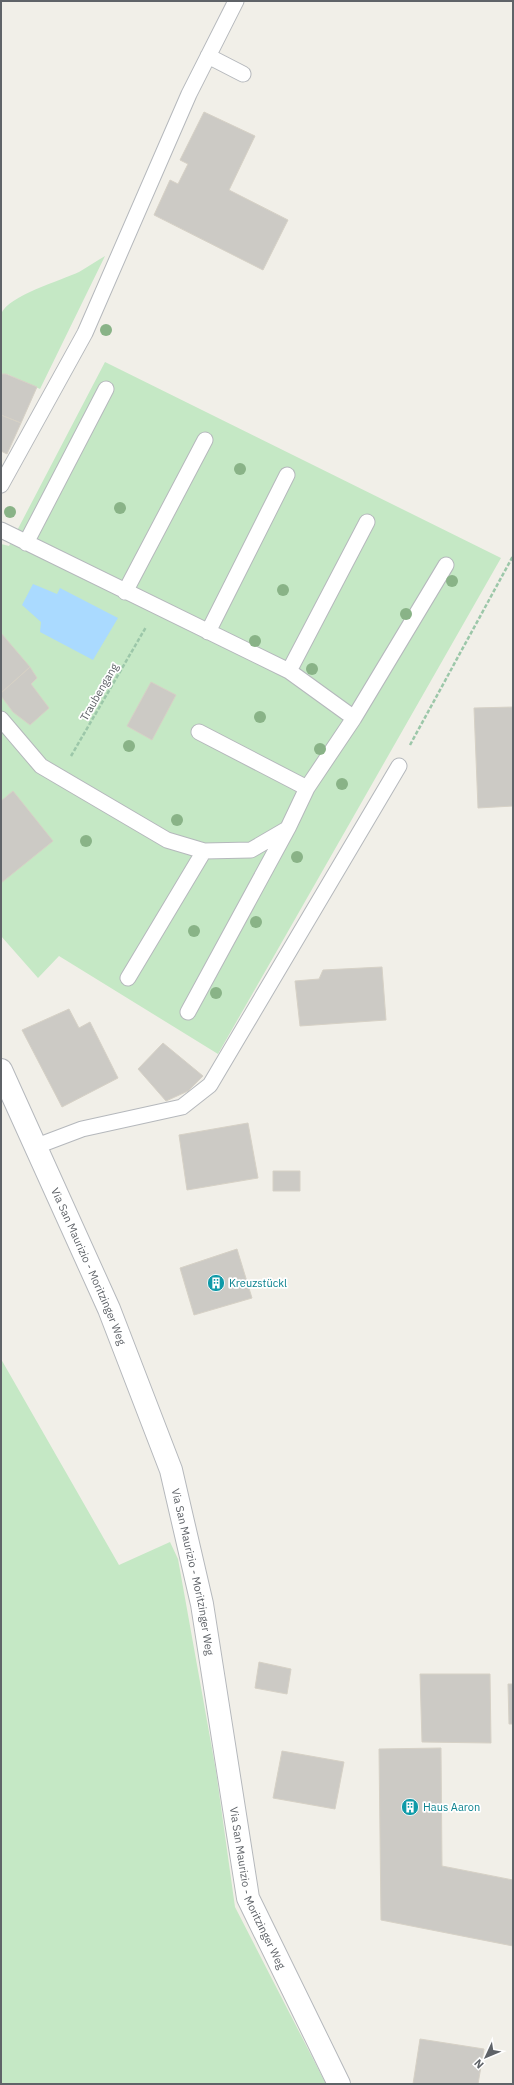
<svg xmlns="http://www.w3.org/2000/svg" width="514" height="2085" font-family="'IBM Plex Sans',sans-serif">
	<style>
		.green { fill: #c5e8c5 }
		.water { fill: #aadaff }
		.building { fill: #cccac5; stroke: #d6d1c6 }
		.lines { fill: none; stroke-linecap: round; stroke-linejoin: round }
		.lane-casing { stroke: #b5b8bc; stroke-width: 17 }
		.street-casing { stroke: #b5b8bc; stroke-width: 24 }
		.path { stroke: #9cc7a9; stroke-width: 2.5; stroke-dasharray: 4 2; stroke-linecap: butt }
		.lane { stroke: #fff; stroke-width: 15 }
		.street { stroke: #fff; stroke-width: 22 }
		.tree { fill: #89b387 }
		.labels { text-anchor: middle; stroke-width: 3.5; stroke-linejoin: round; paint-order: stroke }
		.street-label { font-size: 11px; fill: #5f6368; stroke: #fff }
		.culture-label { font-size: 11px; fill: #0d838f; stroke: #fff; text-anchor: start }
	</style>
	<rect width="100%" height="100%" fill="#f1efe8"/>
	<!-- green -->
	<path class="green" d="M 105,256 L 40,389 L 7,374 L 1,374 L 1,314 C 9,295 60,281 79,272 C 88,267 96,261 105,256 Z
		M 105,362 L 501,558 L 218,1054 L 59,956 L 38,978 L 1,936 L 1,544 L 9,546 Z
		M 1,1359 L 119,1565 L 170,1542 L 178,1559 L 216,1771 L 235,1907 L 326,2084 L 1,2084 Z"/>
	<!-- water -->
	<path class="water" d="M 33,584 L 57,594 L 60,588 L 118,618 L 93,660 L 40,632 L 41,622 L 22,605 Z"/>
	<!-- building -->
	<path class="building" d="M 204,112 L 255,136 L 229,190 L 288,220 L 263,270 L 154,215 L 170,180 L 178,184 L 188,164 L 180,160 Z
		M 1,374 L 6,374 L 37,387 L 21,423 L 1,415 Z
		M 1,415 L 21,423 L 7,454 L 1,451 Z
		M 1,633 L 30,667 L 1,693 Z
		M 30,667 L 37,678 L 31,684 L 49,708 L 30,725 L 13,712 L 1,696 L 1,693 Z
		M 151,682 L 176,695 L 152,740 L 127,726 Z
		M 513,707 L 513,806 L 478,808 L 474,708 Z
		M 13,791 L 53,841 L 1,883 L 1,801 Z
		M 382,967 L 386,1020 L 300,1026 L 295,981 L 319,979 L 323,970 Z
		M 69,1009 L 79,1028 L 90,1022 L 118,1078 L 62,1107 L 22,1030 Z
		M 163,1043 L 203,1076 L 188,1091 L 166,1101 L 138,1069 Z
		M 248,1123 L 258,1178 L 187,1190 L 179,1135 Z
		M 273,1171 L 300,1171 L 300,1191 L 273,1191 Z
		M 237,1249 L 252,1298 L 194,1315 L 180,1268 Z
		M 259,1662 L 291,1669 L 287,1694 L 255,1688 Z
		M 420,1674 L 490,1674 L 491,1743 L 422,1742 Z
		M 508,1684 L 513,1684 L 513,1724 L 509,1724 Z
		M 441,1748 L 442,1866 L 513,1880 L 513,1946 L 381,1920 L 379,1749 Z
		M 282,1751 L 344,1762 L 335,1809 L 273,1798 Z
		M 420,2039 L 484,2049 L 478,2084 L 413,2084 Z"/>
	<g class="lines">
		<defs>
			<path id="lane" d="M 208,56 L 243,74
				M 1,485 L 85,333 L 189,94 L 236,1
				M 1,530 L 289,671 L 354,718
				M 26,543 L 106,389
				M 125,592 L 205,440
				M 208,632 L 287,475
				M 289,671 L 367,522
				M 1,719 L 41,766 L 167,840 L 204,851 L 251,850 L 287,829
				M 199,732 L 307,788
				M 128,978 L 204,851
				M 188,1012 L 288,828 L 307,788 L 354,718 L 446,565
				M 37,1146 L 82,1129 L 182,1107 L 210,1085 L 399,766"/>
			<g id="street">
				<path id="s1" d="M 1,1070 L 109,1309 L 171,1470 L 202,1604 L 248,1898 L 339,2084"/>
			</g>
		</defs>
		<!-- lane casing -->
		<use href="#lane" class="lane-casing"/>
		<!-- street casing -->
		<use href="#street" class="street-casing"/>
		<!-- path -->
		<path class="path" d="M 410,745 L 513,556
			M 71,756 L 146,627"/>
		<!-- lane -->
		<use href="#lane" class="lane"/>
		<!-- street -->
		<use href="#street" class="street"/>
	</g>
	<!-- trees -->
	<g class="tree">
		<circle cx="106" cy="330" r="6"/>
		<circle cx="240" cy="469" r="6"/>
		<circle cx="120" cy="508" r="6"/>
		<circle cx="10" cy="512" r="6"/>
		<circle cx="452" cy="581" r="6"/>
		<circle cx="283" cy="590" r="6"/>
		<circle cx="406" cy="614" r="6"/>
		<circle cx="255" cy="641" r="6"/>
		<circle cx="312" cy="669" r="6"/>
		<circle cx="260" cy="717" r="6"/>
		<circle cx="129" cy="746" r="6"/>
		<circle cx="320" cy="749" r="6"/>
		<circle cx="342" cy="784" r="6"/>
		<circle cx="177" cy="820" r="6"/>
		<circle cx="86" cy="841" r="6"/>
		<circle cx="297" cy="857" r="6"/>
		<circle cx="256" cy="922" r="6"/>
		<circle cx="194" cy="931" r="6"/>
		<circle cx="216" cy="993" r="6"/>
	</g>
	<!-- icons -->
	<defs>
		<symbol id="building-disc" viewBox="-11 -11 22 22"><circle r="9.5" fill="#0f9aa8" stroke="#fff"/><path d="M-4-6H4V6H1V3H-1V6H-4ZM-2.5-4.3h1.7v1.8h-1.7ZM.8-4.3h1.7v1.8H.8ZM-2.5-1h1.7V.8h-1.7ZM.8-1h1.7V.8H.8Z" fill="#fff"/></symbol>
	</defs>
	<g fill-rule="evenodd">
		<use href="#building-disc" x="206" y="1273" width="20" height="20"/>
		<use href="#building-disc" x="400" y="1797" width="20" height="20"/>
	</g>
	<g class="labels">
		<!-- street labels -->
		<g class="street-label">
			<text transform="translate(99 692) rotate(-60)" y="4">Traubengang</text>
			<text dy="4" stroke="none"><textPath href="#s1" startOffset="215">Via San Maurizio - Moritzinger Weg</textPath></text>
			<text dy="4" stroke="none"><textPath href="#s1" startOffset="539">Via San Maurizio - Moritzinger Weg</textPath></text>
			<text dy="4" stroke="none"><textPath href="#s1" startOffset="863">Via San Maurizio - Moritzinger Weg</textPath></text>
		</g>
		<!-- culture labels -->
		<g class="culture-label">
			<text x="229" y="1287">Kreuzstückl</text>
			<text x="423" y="1811">Haus Aaron</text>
		</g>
	</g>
	<!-- border -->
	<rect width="514" height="2085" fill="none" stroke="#5f6368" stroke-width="4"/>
	<!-- north arrow -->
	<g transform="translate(486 2057) rotate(226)" stroke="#ffffff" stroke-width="3" paint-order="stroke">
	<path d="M0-3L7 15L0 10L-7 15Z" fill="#5f6368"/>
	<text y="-6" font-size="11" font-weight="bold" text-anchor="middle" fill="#5f6368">N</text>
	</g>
</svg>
